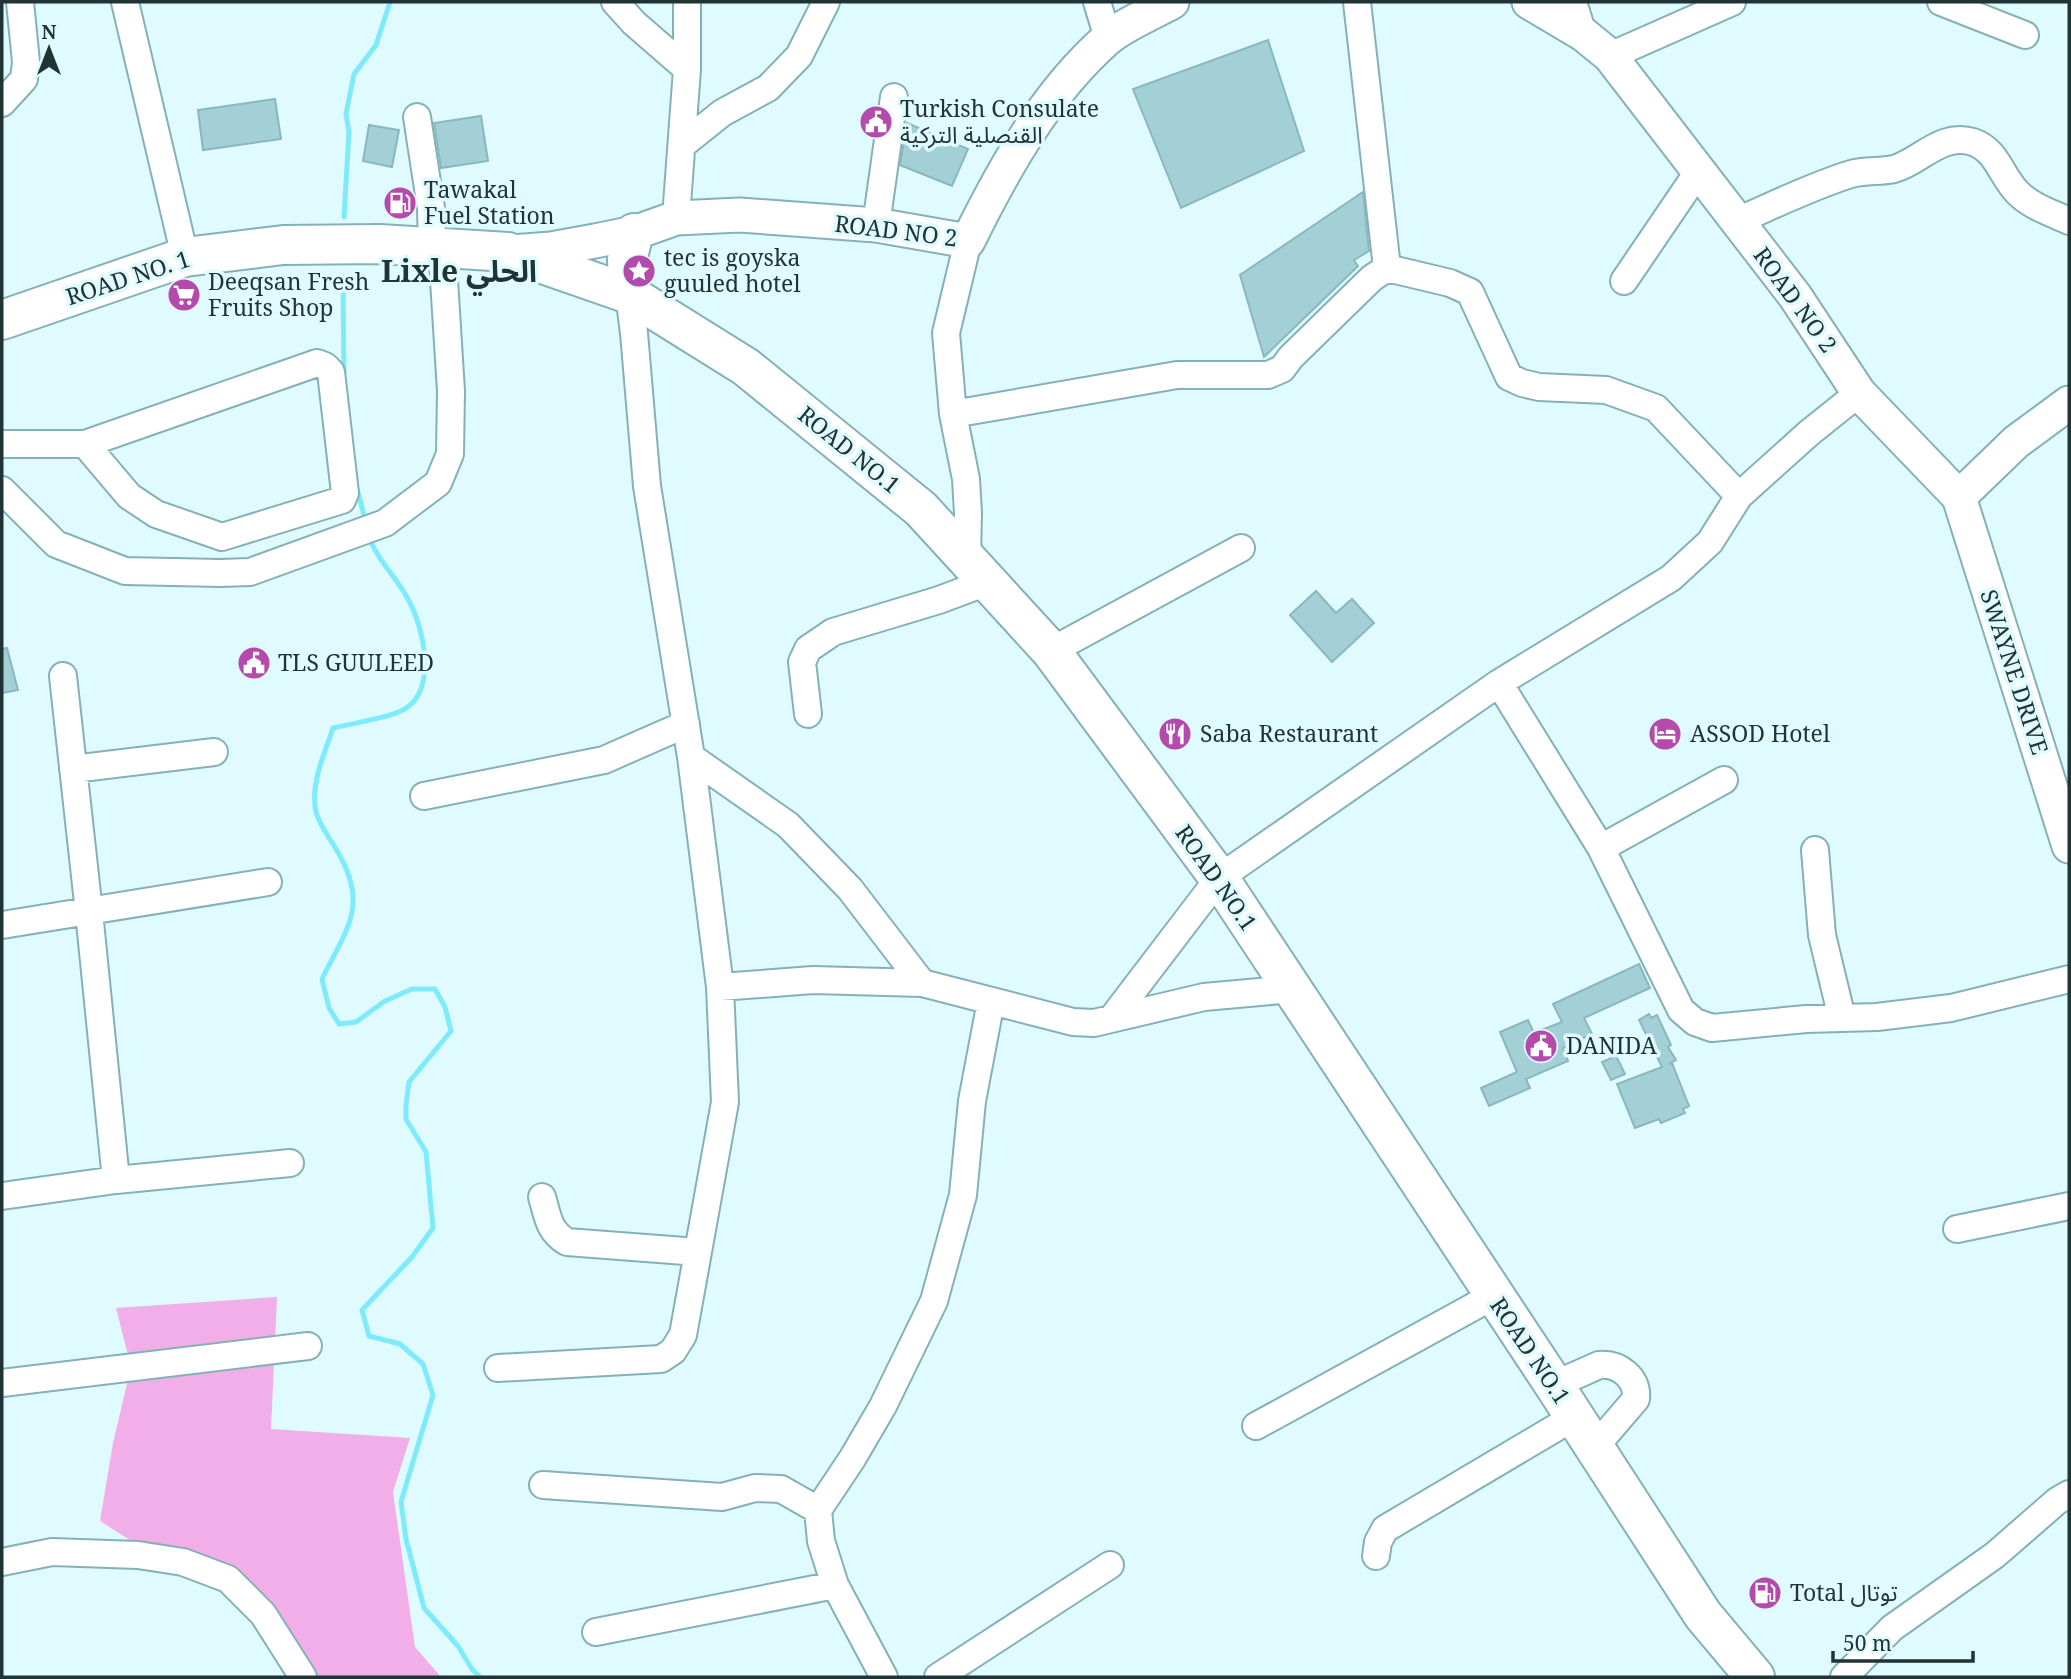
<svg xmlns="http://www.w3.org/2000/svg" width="2071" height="1679" font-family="'Noto Serif','Noto Sans Arabic',serif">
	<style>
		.green { fill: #f1aee9 }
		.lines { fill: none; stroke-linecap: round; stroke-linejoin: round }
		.stream { stroke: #7eebfc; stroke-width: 5 }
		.building { fill: #a3d0d7; stroke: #8ab7be; stroke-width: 2 }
		.minor-casing { stroke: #84b1b8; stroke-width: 30 }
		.major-casing { stroke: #84b1b8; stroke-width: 37 }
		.highway-casing { stroke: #84b1b8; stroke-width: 42 }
		.minor { stroke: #fff; stroke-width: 26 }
		.major { stroke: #fff; stroke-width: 33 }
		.highway { stroke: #fff; stroke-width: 38 }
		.labels { text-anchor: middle; stroke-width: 7; stroke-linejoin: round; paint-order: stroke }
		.poi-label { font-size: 23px; fill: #203335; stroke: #e0fbff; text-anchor: start }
		.street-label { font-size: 23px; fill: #203335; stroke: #e0fbff }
		.district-label { font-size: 30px; font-weight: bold; fill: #203335; stroke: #e0fbff }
	</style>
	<rect width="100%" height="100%" fill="#e0fbff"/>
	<!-- green -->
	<path class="green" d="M 277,1297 L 271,1429 L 410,1438 L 393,1492 L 415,1647 L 441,1677 L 311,1677 L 239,1576 L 158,1558 L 100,1521 L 113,1443 L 131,1367 L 116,1308 Z"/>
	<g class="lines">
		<!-- stream -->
		<path class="stream" d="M 344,217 L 349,132 L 346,114 L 354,74 L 376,45 L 390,2
			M 343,277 L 344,379
			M 356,485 L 365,519
			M 370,540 C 379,562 397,578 408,599 C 424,628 439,693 401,711 C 387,718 350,724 333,728 C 325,753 312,779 315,806 C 316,820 329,837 336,849 C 370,905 347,928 322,979 L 329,1008 L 339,1024 L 356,1022 L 385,1001 L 412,989 L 435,989 L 445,1007 L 451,1031 L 409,1082 L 406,1105 L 406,1119 L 426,1152 L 433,1228 L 412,1257 L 362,1310 L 369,1336 L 400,1344 L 423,1364 L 433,1395 L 401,1502 L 406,1539 L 424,1608 L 458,1646 L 472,1669 L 480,1677"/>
	</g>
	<!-- building -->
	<path class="building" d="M 1268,40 L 1304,151 L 1181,208 L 1133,89 Z
		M 275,99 L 281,139 L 203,150 L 198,110 Z
		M 481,116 L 488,161 L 441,168 L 434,123 Z
		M 907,123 L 968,149 L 952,186 L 900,165 Z
		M 369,125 L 399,130 L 392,167 L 363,161 Z
		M 1363,192 L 1369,251 L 1354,260 L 1358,266 L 1264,357 L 1240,275 Z
		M 1316,591 L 1336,613 L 1352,599 L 1374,623 L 1332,662 L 1290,615 Z
		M 7,648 L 18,690 L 2,693 L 2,649 Z
		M 1639,964 L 1650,988 L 1584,1018 L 1592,1034 L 1563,1048 L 1568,1061 L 1526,1079 L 1530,1088 L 1489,1106 L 1481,1088 L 1517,1072 L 1500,1032 L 1528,1020 L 1534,1033 L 1562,1022 L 1553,1004 Z
		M 1649,1014 L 1651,1018 L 1657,1015 L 1671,1045 L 1668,1047 L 1676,1060 L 1669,1064 L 1672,1063 L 1689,1106 L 1683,1109 L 1685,1113 L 1661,1123 L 1659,1119 L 1635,1128 L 1617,1084 L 1662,1067 L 1639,1020 Z
		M 1616,1056 L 1625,1074 L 1611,1080 L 1602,1062 Z"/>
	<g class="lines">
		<defs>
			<path id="minor" d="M 125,2 L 185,257
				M 615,2 L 634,23 L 687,69
				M 1097,2 L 1108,38
				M 1357,2 L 1387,268
				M 1573,2 L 1583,34
				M 1941,2 L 2025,35
				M 1610,56 L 1732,2
				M 2,103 L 24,79 L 26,62 L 20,2
				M 417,117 L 431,208 L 432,247
				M 682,145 L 722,113 L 768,88 L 799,56 L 826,2
				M 676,218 L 687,69 L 687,2
				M 1737,221 C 1774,205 1812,186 1851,174 C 1865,170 1880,172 1894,169 C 1920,162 1941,132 1973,142 C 1997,150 2001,176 2018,193 C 2032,207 2052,213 2069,221
				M 876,225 L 894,97
				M 1624,281 L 1698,172
				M 953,414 L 1177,375 L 1268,375 L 1282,369 L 1291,357 L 1372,278 L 1387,268 L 1450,283 L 1470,292 L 1509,377 L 1522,383 L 1539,387 L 1606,390 L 1656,408 L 1739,496
				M 2,444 L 85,444 L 317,363 L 325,366 L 331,372 L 345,493 L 342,500 L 222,537 L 156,514 L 129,496 L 85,444
				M 2,490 L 56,544 L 125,571 L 220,573 L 250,572 L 385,523 L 438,483 L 450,454 L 451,391 L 442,248
				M 967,559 L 968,513 L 966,479 L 953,414 L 946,333 L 968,241
				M 1051,651 L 1241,548
				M 63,676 L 89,912 L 116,1180
				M 1499,683 L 1601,848 L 1681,1010 L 1695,1022 L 1712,1028 L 1806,1019 L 1877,1017 L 1951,1008 L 2069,979
				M 808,714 L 802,662 L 808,649 L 833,632 L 939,600 L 987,582
				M 691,757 L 788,825 L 850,889 L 922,983
				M 73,769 L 214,752
				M 424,796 L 604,760 L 686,724
				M 1601,848 L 1724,780
				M 1815,850 L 1822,935 L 1842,1018
				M 2,925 L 268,882
				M 720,987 L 813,980 L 922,983 L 1073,1022 L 1094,1023 L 1204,997 L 1293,989
				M 1113,1017 L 1219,878 L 1499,683 L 1671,578 L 1710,542 L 1739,496 L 1809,433 L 1859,393
				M 2,1196 L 116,1180 L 290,1163
				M 542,1197 C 548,1216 548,1231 567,1242 L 698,1252
				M 1957,1229 L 2069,1206
				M 498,1368 L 661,1359 L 673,1351 L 683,1335 L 725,1102 L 720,987 L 691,757 L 647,486 L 634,333 L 629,294
				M 2,1383 L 308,1346
				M 1554,1385 L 1599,1365 C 1619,1363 1638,1378 1636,1399 L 1594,1448
				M 1256,1426 L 1493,1296
				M 543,1485 L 722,1497 L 755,1488 L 781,1489 L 818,1510
				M 1376,1556 L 1378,1542 L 1385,1529 L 1574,1417
				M 2,1562 L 52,1552 L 138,1555 L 183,1562 L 228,1579 L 263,1614 L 303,1677
				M 596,1632 L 835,1585
				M 884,1677 L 835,1585 L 821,1541 L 818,1510 L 852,1459 L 883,1406 L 934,1301 L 963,1195 L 972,1101 L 991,1001
				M 938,1677 L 1110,1565
				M 1844,1677 L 1892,1628 L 1995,1555 L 2057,1501 L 2069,1494"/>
			<path id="major" d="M 1529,2 L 1583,34 L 1610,56 L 1795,296 L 1859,393 L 1959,497 L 2016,442 L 2069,403
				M 511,252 L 551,249 L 595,241 L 634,233 L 676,218 L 740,215 L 876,225 L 968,241 C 1004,168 1045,94 1107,39 C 1123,25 1152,13 1172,2
				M 1959,497 L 2069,846"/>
			<path id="highway" d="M 629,294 L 627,260 L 634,233
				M 2,320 L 185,257 L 283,245 L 380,244 L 508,252 L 629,294 L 746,367 L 921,509 L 1051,651 L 1219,878 L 1554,1385 L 1703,1615 L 1755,1677"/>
		</defs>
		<!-- minor casing -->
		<use href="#minor" class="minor-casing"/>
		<!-- major casing -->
		<use href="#major" class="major-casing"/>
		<!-- highway casing -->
		<use href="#highway" class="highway-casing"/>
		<!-- minor -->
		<use href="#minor" class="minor"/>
		<!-- major -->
		<use href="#major" class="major"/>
		<!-- highway -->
		<use href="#highway" class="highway"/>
	</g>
	<!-- icons -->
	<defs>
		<symbol id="civic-disc" viewBox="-11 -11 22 22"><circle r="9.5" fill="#b44aab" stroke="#e0fbff"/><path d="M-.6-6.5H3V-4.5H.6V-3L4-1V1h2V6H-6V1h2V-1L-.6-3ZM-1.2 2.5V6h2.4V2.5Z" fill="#fff"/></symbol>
		<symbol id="fuel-disc" viewBox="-11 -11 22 22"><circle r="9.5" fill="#b44aab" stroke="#e0fbff"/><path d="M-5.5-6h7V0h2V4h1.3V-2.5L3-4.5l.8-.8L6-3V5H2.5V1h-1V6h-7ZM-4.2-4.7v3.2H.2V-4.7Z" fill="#fff"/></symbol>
		<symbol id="sight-disc" viewBox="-11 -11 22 22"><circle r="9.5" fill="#b44aab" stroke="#e0fbff"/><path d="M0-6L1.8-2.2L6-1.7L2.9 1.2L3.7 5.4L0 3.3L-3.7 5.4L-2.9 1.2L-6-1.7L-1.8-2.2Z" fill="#fff"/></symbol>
		<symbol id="supermarket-disc" viewBox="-11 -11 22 22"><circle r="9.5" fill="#b44aab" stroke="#e0fbff"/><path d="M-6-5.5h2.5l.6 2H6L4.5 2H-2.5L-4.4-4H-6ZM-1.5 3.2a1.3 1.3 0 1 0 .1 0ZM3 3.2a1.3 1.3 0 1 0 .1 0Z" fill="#fff"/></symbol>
		<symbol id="restaurant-disc" viewBox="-11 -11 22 22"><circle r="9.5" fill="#b44aab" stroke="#e0fbff"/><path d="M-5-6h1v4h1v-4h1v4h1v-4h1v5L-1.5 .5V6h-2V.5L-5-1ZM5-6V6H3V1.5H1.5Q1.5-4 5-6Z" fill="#fff"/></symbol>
		<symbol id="hotel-disc" viewBox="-11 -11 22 22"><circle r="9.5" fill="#b44aab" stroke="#e0fbff"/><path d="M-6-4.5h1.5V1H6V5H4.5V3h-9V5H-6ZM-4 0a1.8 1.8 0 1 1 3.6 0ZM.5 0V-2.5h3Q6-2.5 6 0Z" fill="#fff"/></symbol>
	</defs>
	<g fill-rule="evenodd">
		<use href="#civic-disc" x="857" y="103" width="38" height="38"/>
		<use href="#fuel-disc" x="381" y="184" width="38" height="38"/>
		<use href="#sight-disc" x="620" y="252" width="38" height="38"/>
		<use href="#supermarket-disc" x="165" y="276" width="38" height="38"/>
		<use href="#civic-disc" x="235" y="644" width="38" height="38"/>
		<use href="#restaurant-disc" x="1156" y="715" width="38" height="38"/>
		<use href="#hotel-disc" x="1646" y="715" width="38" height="38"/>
		<use href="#civic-disc" x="1522" y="1027" width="38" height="38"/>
		<use href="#fuel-disc" x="1746" y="1574" width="38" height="38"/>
	</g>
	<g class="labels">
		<!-- poi labels -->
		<g class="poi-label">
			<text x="900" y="117">Turkish Consulate<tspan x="900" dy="26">القنصلية التركية</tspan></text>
			<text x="424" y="198">Tawakal<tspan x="424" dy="26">Fuel Station</tspan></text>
			<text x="664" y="266">tec is goyska<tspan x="664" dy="26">guuled hotel</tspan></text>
			<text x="208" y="290">Deeqsan Fresh<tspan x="208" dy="26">Fruits Shop</tspan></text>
			<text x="278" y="671">TLS GUULEED</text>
			<text x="1200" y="742">Saba Restaurant</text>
			<text x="1690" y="742">ASSOD Hotel</text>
			<text x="1566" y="1054">DANIDA</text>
			<text x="1790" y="1601">Total توتال</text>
		</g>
		<!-- street labels -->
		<g class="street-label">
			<text transform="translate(896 231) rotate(7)" y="8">ROAD NO 2</text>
			<text transform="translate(128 278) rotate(-18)" y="8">ROAD NO. 1</text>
			<text transform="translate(1795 300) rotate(54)" y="8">ROAD NO 2</text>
			<text transform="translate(849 450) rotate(39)" y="8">ROAD NO.1</text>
			<text transform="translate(2014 672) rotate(72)" y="8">SWAYNE DRIVE</text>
			<text transform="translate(1216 878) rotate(55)" y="8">ROAD NO.1</text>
			<text transform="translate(1530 1351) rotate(56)" y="8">ROAD NO.1</text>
		</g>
		<!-- district labels -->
		<g class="district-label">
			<text x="459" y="282">Lixle الحلي</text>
		</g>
	</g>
	<!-- border -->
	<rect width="2071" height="1679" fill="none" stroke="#203335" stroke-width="7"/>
	<!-- north arrow -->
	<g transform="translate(49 49)" stroke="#e0fbff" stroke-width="5" paint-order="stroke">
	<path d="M0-5L12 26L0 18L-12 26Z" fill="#203335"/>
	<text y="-10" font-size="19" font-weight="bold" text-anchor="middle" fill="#203335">N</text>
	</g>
	<!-- scale -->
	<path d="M1833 1651v10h140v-10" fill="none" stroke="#203335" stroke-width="3.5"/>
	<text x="1843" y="1651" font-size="21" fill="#203335" stroke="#e0fbff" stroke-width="5" paint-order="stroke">50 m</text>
</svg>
